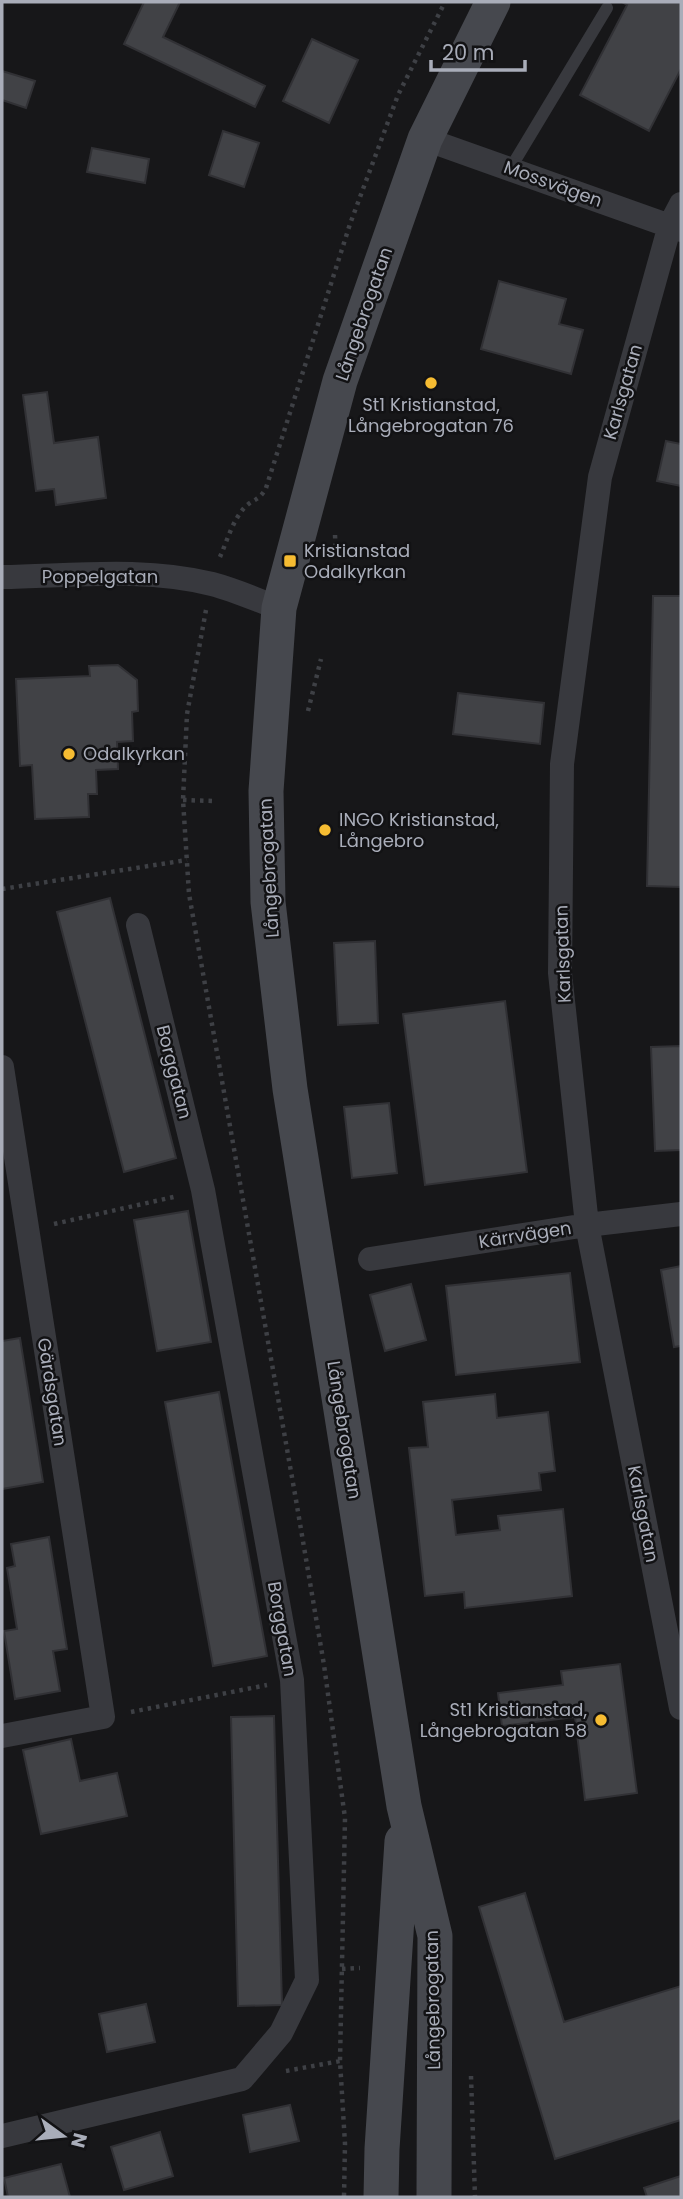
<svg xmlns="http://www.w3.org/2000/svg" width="683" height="2199" font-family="Poppins,sans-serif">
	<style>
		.building { fill: #414246; stroke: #313135; stroke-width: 2 }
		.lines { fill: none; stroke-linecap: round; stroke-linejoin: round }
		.path { stroke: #3e4045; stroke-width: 4.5; stroke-dasharray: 3.5 5; stroke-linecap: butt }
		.service { stroke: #38393e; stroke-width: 12 }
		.minor { stroke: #38393e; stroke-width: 24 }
		.secondary { stroke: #46484e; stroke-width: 35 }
		.poi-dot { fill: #f6bc32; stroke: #121214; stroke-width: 2.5 }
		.labels { text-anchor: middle; stroke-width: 5; stroke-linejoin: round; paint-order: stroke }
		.street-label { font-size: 18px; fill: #a9adb9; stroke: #121214 }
		.poi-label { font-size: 18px; fill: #a9adb9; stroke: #121214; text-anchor: start }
	</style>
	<rect width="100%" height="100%" fill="#171719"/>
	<!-- building -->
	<path class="building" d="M 144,2 L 180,2 L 163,37 L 265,86 L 255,107 L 124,44 Z
		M 622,2 L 681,2 L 681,69 L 649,131 L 580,95 L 627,5 Z
		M 312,39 L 358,60 L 329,123 L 283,101 Z
		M 2,71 L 35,81 L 26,108 L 2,100 Z
		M 223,131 L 259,143 L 244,187 L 209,175 Z
		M 92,148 L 149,159 L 145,183 L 87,172 Z
		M 499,281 L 566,299 L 559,324 L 583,330 L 571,374 L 481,349 Z
		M 47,392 L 54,443 L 98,437 L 106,498 L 56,505 L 54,489 L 36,491 L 23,395 Z
		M 666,441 L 681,444 L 681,486 L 657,481 Z
		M 653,596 L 681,596 L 681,887 L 647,886 Z
		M 118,665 L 137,680 L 138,711 L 132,712 L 133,741 L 117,742 L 118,769 L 96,770 L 97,794 L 88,794 L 89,817 L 35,819 L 32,765 L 20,766 L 16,679 L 90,676 L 89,666 Z
		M 458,693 L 544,703 L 540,744 L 453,734 Z
		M 110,898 L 176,1158 L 124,1172 L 57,912 Z
		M 375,941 L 378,1023 L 338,1025 L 334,943 Z
		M 505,1001 L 527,1172 L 425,1185 L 403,1014 Z
		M 681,1046 L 681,1150 L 655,1151 L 651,1047 Z
		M 389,1103 L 397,1173 L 352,1178 L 344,1107 Z
		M 188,1211 L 211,1342 L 157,1351 L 134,1220 Z
		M 681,1266 L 681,1346 L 674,1347 L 661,1270 Z
		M 570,1273 L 580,1362 L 456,1375 L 446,1286 Z
		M 411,1284 L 426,1340 L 385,1351 L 370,1295 Z
		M 20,1338 L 43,1482 L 2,1489 L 2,1341 Z
		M 219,1392 L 267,1656 L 213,1666 L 165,1402 Z
		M 495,1394 L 497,1418 L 548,1412 L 555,1471 L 539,1473 L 541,1490 L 452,1500 L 456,1535 L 500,1530 L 498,1516 L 563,1509 L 572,1596 L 465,1608 L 464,1592 L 425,1596 L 409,1448 L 428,1447 L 423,1402 Z
		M 49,1537 L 67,1649 L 53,1651 L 60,1691 L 15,1699 L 4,1631 L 17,1629 L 7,1568 L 15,1566 L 11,1544 Z
		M 620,1664 L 637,1793 L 585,1800 L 575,1717 L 502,1726 L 498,1693 L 563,1685 L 561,1671 Z
		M 274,1716 L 282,2005 L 238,2006 L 231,1717 Z
		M 71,1739 L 80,1781 L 117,1773 L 127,1816 L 41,1834 L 23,1750 Z
		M 525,1893 L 564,2022 L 681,1986 L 681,2120 L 555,2159 L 479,1907 Z
		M 146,2004 L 155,2042 L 107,2052 L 99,2014 Z
		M 290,2105 L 299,2141 L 250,2152 L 243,2115 Z
		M 160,2132 L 173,2176 L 124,2190 L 111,2147 Z
		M 61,2164 L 70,2197 L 8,2197 L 4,2178 Z
		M 681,2176 L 681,2197 L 647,2197 L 644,2188 Z"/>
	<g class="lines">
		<!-- path -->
		<path class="path" d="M 335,535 L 336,555
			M 220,557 C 227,541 233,519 246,506 C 255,498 259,501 266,488 L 350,224 L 398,95 L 445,2
			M 206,610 L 187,714 L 183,800 L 189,894 L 296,1500 L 324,1665 L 345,1818 L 340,2061 L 345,2144 L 344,2197
			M 308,711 L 321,659
			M 183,800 L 213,801
			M 2,889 L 187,860
			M 54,1224 L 178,1196
			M 131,1712 L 267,1685
			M 342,1969 L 360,1968
			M 286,2071 L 340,2061
			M 471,2076 L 475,2197"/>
		<!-- service -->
		<path class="service" d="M 510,169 L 607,8"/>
		<!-- minor -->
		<path class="minor" d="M 425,139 L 681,230
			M 681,204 L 670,225 L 600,477 L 562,764 L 560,973 L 587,1225 L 681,1708
			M 2,577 C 71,576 144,567 212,584 C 235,590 257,600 279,608
			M 2,1067 L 103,1717 L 2,1736
			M 370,1259 L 587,1225 L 681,1214
			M 2,2136 L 242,2079 L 281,2033 L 307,1980 L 292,1680 L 203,1190 L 138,925"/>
		<!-- secondary -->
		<path class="secondary" d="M 381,2197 L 382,2149 L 402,1841
			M 434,2197 L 435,1936 L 404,1806 L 290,1089 L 268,902 L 266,791 L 279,608 L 340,381 L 425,139 L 493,2"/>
	</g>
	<!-- markers -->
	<g class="poi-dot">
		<circle cx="431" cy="383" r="7"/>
		<rect x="283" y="554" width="14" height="14" rx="3.5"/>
		<circle cx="69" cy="754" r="7"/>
		<circle cx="325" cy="830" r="7"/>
		<circle cx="601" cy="1720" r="7"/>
	</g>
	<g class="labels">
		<!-- street labels -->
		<g class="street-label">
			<text transform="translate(553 184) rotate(20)" y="6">Mossvägen</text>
			<text transform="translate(364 314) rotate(-71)" y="6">Långebrogatan</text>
			<text transform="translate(623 392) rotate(-74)" y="6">Karlsgatan</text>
			<text x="100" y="583">Poppelgatan</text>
			<text transform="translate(269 868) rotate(-93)" y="6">Långebrogatan</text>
			<text transform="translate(563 954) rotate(-92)" y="6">Karlsgatan</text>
			<text transform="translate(174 1072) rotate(76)" y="6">Borggatan</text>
			<text transform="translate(525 1235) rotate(-9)" y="6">Kärrvägen</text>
			<text transform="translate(52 1392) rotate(81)" y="6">Gärdsgatan</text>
			<text transform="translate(344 1430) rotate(81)" y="6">Långebrogatan</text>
			<text transform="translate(643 1514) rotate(79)" y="6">Karlsgatan</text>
			<text transform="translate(282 1629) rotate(80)" y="6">Borggatan</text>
			<text transform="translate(433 2000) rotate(-91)" y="6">Långebrogatan</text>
		</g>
		<!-- poi labels -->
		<g class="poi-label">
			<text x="431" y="411" text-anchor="middle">St1 Kristianstad,<tspan x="431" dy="21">Långebrogatan 76</tspan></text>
			<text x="304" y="557">Kristianstad<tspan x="304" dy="21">Odalkyrkan</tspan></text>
			<text x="83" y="760">Odalkyrkan</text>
			<text x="339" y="826">INGO Kristianstad,<tspan x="339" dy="21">Långebro</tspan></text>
			<text x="587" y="1716" text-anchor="end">St1 Kristianstad,<tspan x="587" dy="21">Långebrogatan 58</tspan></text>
		</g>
	</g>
	<!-- border -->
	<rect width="683" height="2199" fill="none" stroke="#a9adb9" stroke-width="7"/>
	<!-- north arrow -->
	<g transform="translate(63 2136) rotate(105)" stroke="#121214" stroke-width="5" paint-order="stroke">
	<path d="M0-5L12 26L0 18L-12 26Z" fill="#a9adb9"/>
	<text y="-10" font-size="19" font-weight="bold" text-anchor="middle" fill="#a9adb9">N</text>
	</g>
	<!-- scale -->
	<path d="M431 60v10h94v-10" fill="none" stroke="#a9adb9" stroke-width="3.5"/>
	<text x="442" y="60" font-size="21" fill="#a9adb9" stroke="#121214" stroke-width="5" paint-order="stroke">20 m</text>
</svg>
